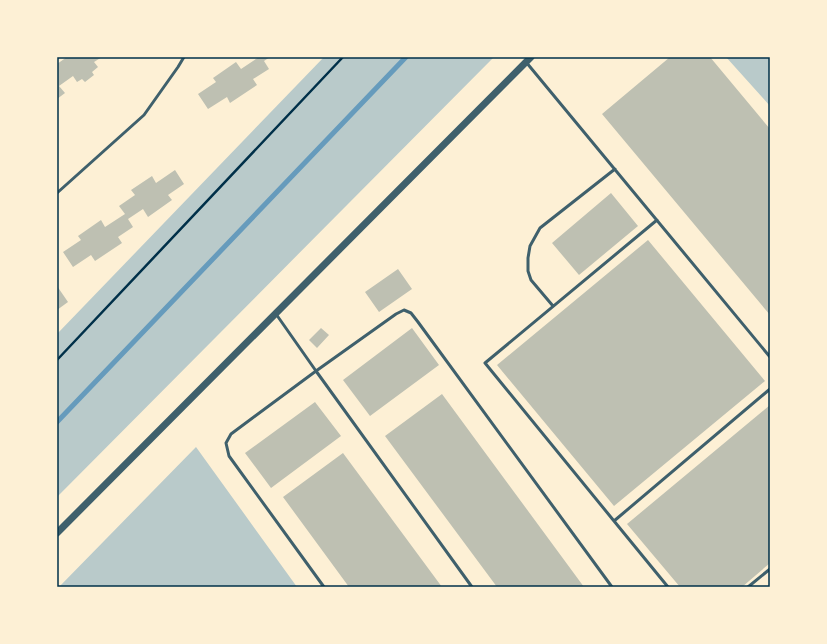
<svg xmlns="http://www.w3.org/2000/svg" width="827" height="644" font-family="Raleway,sans-serif">
	<style>
		.green { fill: #b9caca }
		.lines { fill: none; stroke-linecap: round; stroke-linejoin: round }
		.stream { stroke: #669bbc; stroke-width: 5 }
		.building { fill: #bec0b2 }
		.path { stroke: #003049; stroke-width: 2.5 }
		.service { stroke: #3f606c; stroke-width: 3 }
		.tertiary { stroke: #3f606c; stroke-width: 7 }
		.neatline { fill: none; stroke: #003049; stroke-width: 1.5 }
	</style>
	<rect width="100%" height="100%" fill="#fdf0d5"/>
	<!-- green -->
	<path class="green" d="M 324,57 L 494,57 L 57,497 L 57,334 Z
		M 726,57 L 770,57 L 770,106 Z
		M 196,447 L 297,587 L 59,587 Z"/>
	<g class="lines">
		<!-- stream -->
		<path class="stream" d="M 57,422 L 406,57"/>
	</g>
	<!-- building -->
	<path class="building" d="M 67,57 L 102,57 L 94,62 L 98,67 L 92,72 L 94,75 L 85,82 L 82,79 L 77,82 L 73,76 L 59,86 L 65,93 L 57,99 L 57,64 Z
		M 259,57 L 270,57 L 264,61 L 269,69 L 253,79 L 257,85 L 230,103 L 227,97 L 208,109 L 198,94 L 216,82 L 213,78 L 236,62 L 241,69 Z
		M 670,57 L 710,57 L 770,129 L 770,315 L 602,114 Z
		M 175,170 L 184,184 L 168,195 L 172,200 L 148,217 L 143,209 L 128,219 L 133,227 L 118,237 L 122,243 L 95,261 L 91,255 L 73,267 L 63,252 L 81,240 L 78,236 L 101,220 L 105,227 L 125,214 L 119,206 L 135,195 L 131,190 L 152,176 L 156,183 Z
		M 611,193 L 638,226 L 579,275 L 552,243 Z
		M 648,240 L 765,381 L 614,506 L 497,365 Z
		M 398,269 L 412,289 L 379,312 L 365,292 Z
		M 57,286 L 68,302 L 57,310 Z
		M 321,328 L 329,335 L 317,348 L 309,340 Z
		M 412,328 L 439,365 L 370,416 L 343,380 Z
		M 442,394 L 584,587 L 497,587 L 385,436 Z
		M 315,402 L 341,436 L 271,488 L 245,453 Z
		M 770,405 L 770,563 L 742,587 L 680,587 L 627,524 Z
		M 343,453 L 442,587 L 349,587 L 283,497 Z"/>
	<g class="lines">
		<!-- path -->
		<path class="path" d="M 57,360 L 343,57"/>
		<!-- service -->
		<path class="service" d="M 526,62 L 770,357
			M 57,193 L 144,115 L 178,67 L 184,57
			M 553,306 L 531,280 L 528,271 L 528,258 L 530,246 L 540,228 L 615,169
			M 276,314 L 316,371 L 231,434 L 226,443 L 229,456 L 324,587
			M 614,521 L 485,363 L 657,220
			M 472,587 L 316,371 L 396,314 L 404,310 L 411,313 L 418,322 L 612,587
			M 668,587 L 614,521 L 770,389
			M 748,587 L 770,569"/>
		<!-- tertiary -->
		<path class="tertiary" d="M 57,533 L 531,57"/>
	</g>
	<!-- border -->
	<rect width="827" height="644" fill="none" stroke="#fdf0d5" stroke-width="116"/>
	<rect x="58" y="58" width="711" height="528" class="neatline"/>
</svg>
